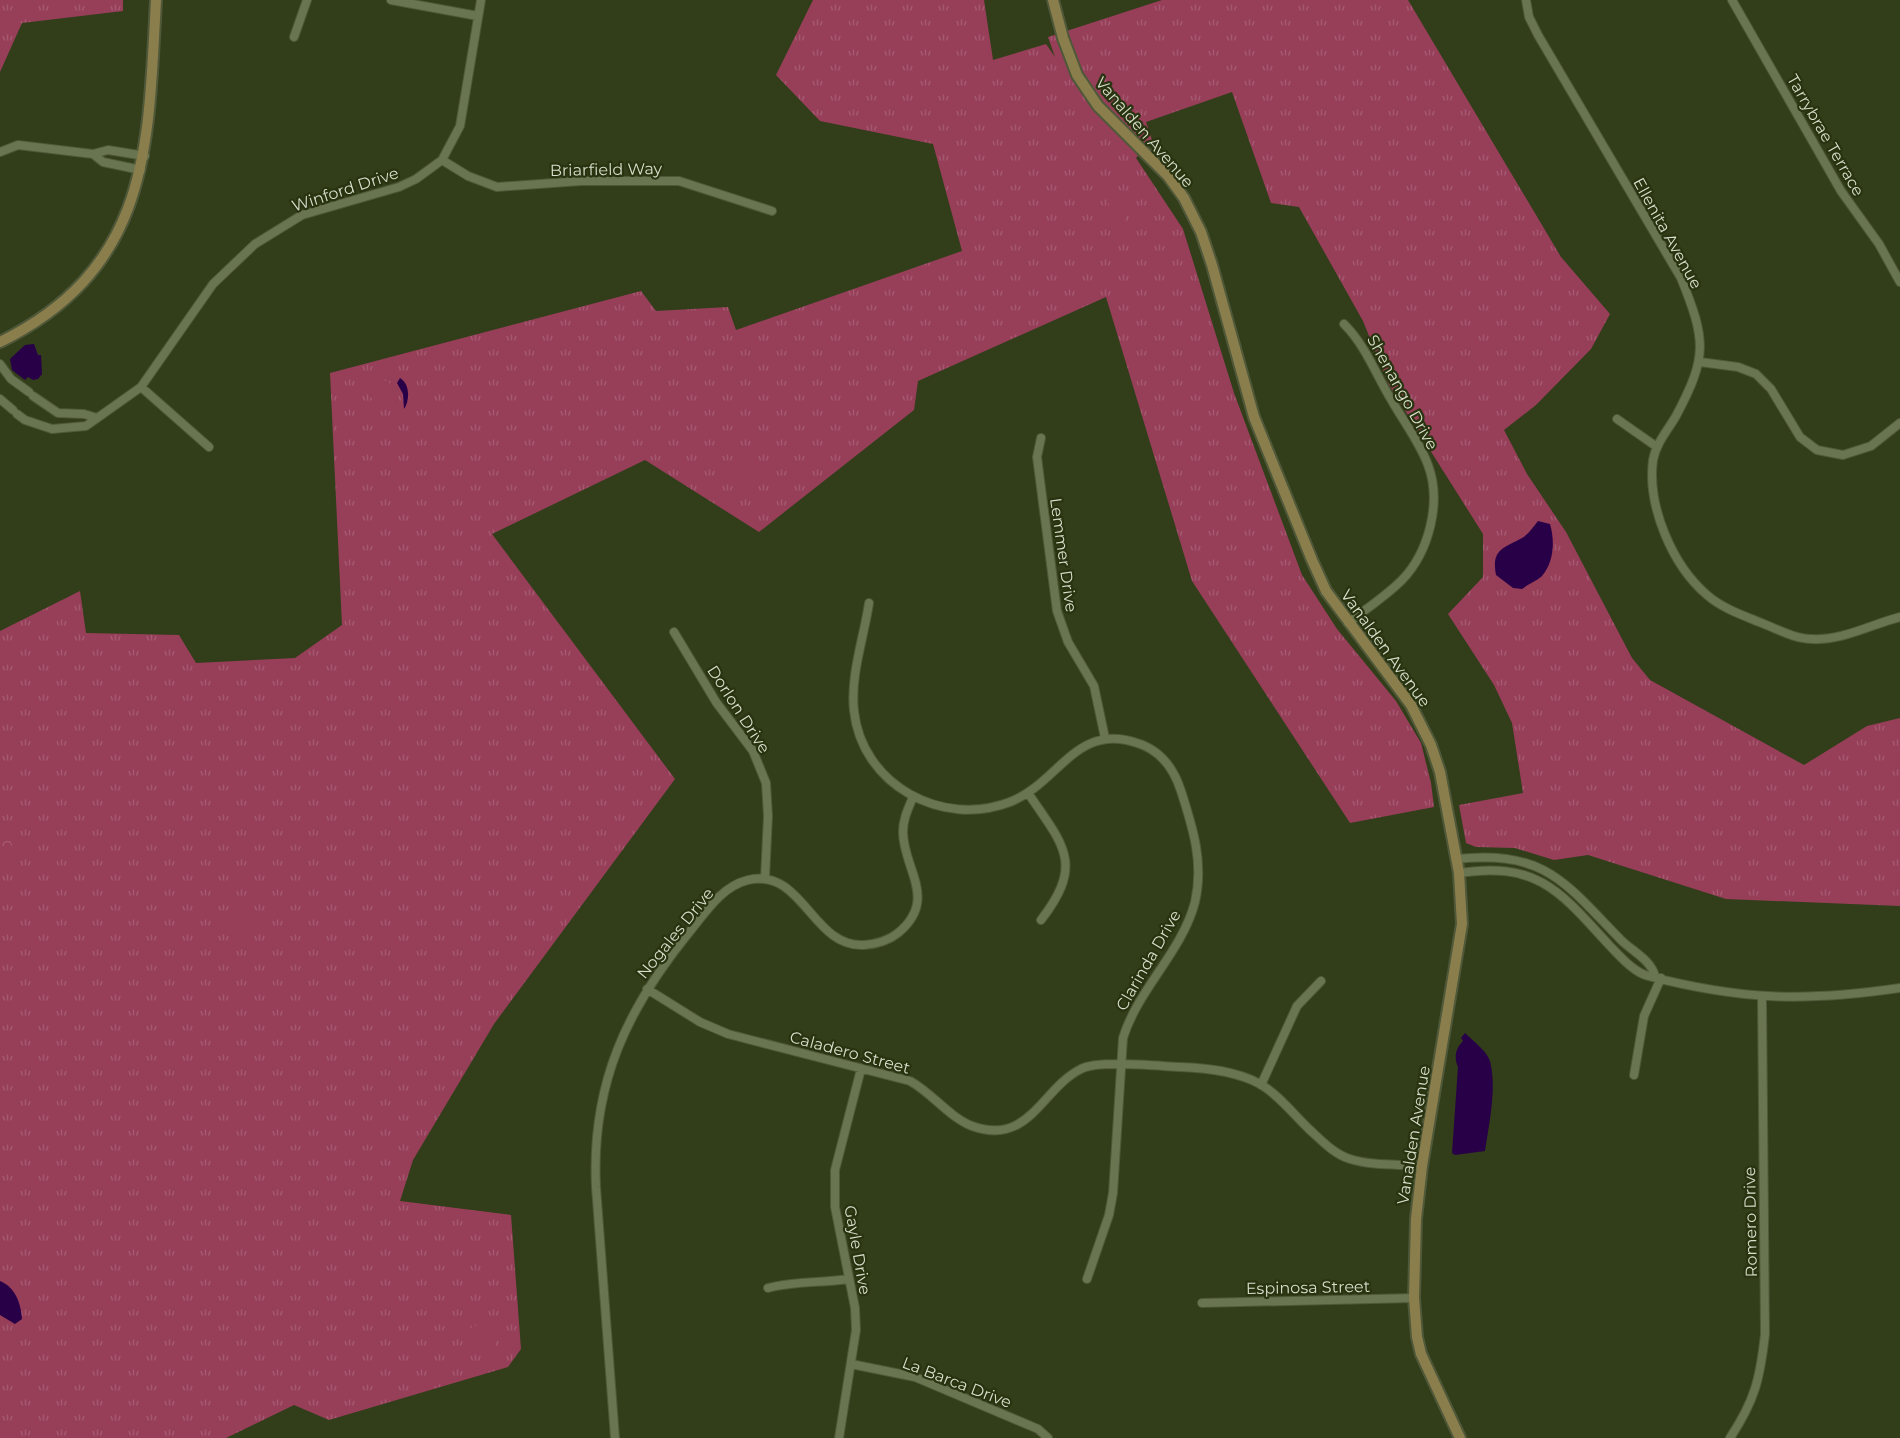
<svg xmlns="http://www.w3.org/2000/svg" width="1900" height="1438" font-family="Montserrat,sans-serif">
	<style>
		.grass { fill: url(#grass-tufts) }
		.park { fill: url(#park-crowns) }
		.pitch { fill: #973e59 }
		.water { fill: #280048 }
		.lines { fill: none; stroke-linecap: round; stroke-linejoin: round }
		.minor-casing { stroke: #4f5839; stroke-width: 10 }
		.secondary-casing { stroke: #4f5839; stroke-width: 14 }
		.minor { stroke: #687550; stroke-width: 8 }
		.secondary { stroke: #8b7e4d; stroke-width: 10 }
		.labels { text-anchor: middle; stroke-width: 4.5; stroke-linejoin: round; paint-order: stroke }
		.street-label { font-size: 16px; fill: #d7deca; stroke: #283310 }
	</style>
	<defs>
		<pattern id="grass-tufts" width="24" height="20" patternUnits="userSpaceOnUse" patternTransform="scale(1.5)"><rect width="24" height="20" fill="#973e59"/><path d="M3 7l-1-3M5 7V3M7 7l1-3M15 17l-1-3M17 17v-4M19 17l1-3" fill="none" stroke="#a55970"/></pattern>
		<pattern id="park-crowns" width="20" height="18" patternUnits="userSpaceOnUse" patternTransform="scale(1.5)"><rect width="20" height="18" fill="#973e59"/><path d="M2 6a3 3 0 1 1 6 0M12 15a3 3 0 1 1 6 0" fill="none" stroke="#a55970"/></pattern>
	</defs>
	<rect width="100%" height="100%" fill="#323d1a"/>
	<!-- grass -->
	<path class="grass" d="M 0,0 L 123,0 L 123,11 L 22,23 L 0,72 Z
		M 813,0 L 984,0 L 993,60 L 1046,44 L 1055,57 L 1048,37 L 1162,0 L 1408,0 L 1561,257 L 1610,314 L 1591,349 L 1536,405 L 1504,430 L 1527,474 L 1566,532 L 1632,658 L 1650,680 L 1804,765 L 1867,726 L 1900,718 L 1900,906 L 1726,899 L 1588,855 L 1554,860 L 1515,848 L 1476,847 L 1466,843 L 1459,805 L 1523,793 L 1512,723 L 1494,685 L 1448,614 L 1483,577 L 1483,534 L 1389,385 L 1363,321 L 1299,207 L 1271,203 L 1232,92 L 1146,122 L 1152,140 L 1136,158 L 1183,229 L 1234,393 L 1302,575 L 1337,629 L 1396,701 L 1421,743 L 1431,783 L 1434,807 L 1350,823 L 1192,581 L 1106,297 L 918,381 L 914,410 L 759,532 L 645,460 L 492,534 L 675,779 L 494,1024 L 413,1160 L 400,1201 L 511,1215 L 521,1349 L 508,1367 L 329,1420 L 294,1405 L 226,1438 L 0,1438 L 0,631 L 80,591 L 86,633 L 179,635 L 196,663 L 295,658 L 342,625 L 330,373 L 641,291 L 656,311 L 728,307 L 736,330 L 962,251 L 933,144 L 820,121 L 776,75 Z"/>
	<!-- park -->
	<path class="park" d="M 10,835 L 15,859 L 0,863 L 0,837 Z"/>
	<!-- pitch -->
	<path class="pitch" d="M 1113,196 L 1120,199 L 1127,213 L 1122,226 L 1112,221 L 1108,200 Z
		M 380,379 L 389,382 L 397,404 L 389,411 L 377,406 L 369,394 L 373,383 Z
		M 738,459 L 753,460 L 763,470 L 763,477 L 758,486 L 753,489 L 739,484 L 732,471 Z
		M 255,911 L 266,917 L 262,925 L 229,935 L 220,930 L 220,923 L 237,915 Z
		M465 1340a15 15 0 1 1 30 0a15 15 0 1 1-30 0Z"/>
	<!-- water -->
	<path class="water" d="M 34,344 L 38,355 L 41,355 L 42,374 L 38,379 L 33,380 L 28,377 L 25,380 L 12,370 L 10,359 L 25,345 Z
		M 400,378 C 410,384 410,400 404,409 L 403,394 L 397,383 Z
		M 1538,521 L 1550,524 C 1555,541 1554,562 1542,576 C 1537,581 1528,584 1522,589 L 1513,588 L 1496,575 C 1491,549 1504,548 1522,538 C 1529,534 1533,527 1538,521 Z
		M 1465,1033 C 1473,1041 1486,1050 1490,1061 C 1497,1088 1489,1124 1485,1151 L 1455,1155 L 1452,1153 L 1458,1067 C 1454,1058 1455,1049 1463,1041 L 1461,1038 Z
		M 0,1281 C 15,1287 21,1303 22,1319 L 15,1324 L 0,1315 Z"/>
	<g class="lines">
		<defs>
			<path id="minor" d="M 391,0 L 478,16
				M 1526,0 L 1529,17 L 1538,35 L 1681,278 C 1706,340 1708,356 1676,416 C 1668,430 1656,443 1653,460 C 1647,506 1672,565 1707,595 C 1723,609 1745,616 1764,624 C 1779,630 1796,639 1812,639 C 1842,641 1872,624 1900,617
				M 1732,0 L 1841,191 L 1879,244 L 1900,282
				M 294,37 L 307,0
				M 0,152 L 18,145 L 93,154
				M 442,160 L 468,176 L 497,187 L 581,181 L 679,181 L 772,211
				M 141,170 L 103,162 L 93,154 L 108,150 L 145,156
				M 1344,324 C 1366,346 1376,375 1392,401 C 1404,422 1420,443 1428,465 C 1442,502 1429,552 1402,580 C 1386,596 1366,609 1348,623
				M 1700,362 L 1738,367 L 1756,374 L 1771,389 L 1800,437 L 1817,450 L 1843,455 L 1871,446 L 1900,423
				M 0,364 L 11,379 L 29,392
				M 141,387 L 209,447
				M 33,396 L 58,413 L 84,414 L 97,418
				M 0,399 L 13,410
				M 17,414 L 25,420 L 52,429 L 86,426 L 141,387 L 213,284 L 255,244 L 302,215 L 399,187 L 416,179 L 442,160 L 460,126 L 481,0
				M 1617,419 L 1657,447
				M 1041,438 L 1037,457 L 1057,611 L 1068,642 L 1094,686 L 1105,738
				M 869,603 C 864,637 850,676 854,711 C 862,785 942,828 1010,802 C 1059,783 1076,722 1137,743 C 1160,750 1174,769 1181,791 C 1193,828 1204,863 1195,902 C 1182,952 1138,989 1123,1038 L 1113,1193 L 1109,1215 L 1087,1279
				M 674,632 L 716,702 L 753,751 L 766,783 L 768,816 L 765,878
				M 1028,793 C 1063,845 1085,863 1041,920
				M 1456,859 C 1546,850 1564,882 1621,940 C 1632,951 1651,960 1655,976
				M 1459,873 C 1537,861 1560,891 1609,945 C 1619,955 1633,972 1648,976 C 1741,1000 1805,1002 1900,988
				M 647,989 L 700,1022 L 728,1034 L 910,1081 C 932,1093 949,1117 972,1126 C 1029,1147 1042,1088 1081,1069 C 1098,1060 1158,1066 1180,1067 C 1207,1068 1236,1071 1260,1084 C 1278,1094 1295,1116 1310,1130 C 1322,1141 1334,1154 1350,1159 C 1372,1166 1399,1164 1422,1166
				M 1634,1075 L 1644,1016 L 1661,978
				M 1261,1085 L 1297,1006 L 1321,981
				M 768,1288 C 794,1281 822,1283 849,1279
				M 1202,1303 L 1414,1298
				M 851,1364 L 915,1377 L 1038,1429 L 1048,1438
				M 615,1438 L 596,1187 C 591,1084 627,1008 691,930 C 707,910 723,886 748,880 C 803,867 812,948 864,945 C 877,944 888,941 898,933 C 939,899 903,869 903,832 C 903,819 908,809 913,797
				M 839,1438 L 856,1330 L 855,1308 L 835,1207 L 835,1170 L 861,1069
				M 1730,1438 C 1755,1400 1760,1379 1765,1334 L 1762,998"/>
			<path id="secondary" d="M 1053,0 L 1063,38 L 1077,75 L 1098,106 L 1168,176 L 1184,198 L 1201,232 L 1212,265 L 1254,417 L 1312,560 L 1326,591 L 1411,705 L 1431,745 L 1440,772 L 1459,873 L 1462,924 L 1422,1166 L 1416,1219 L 1414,1298 L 1417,1337 L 1421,1354 L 1460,1438
				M 0,342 C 151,267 148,147 156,0"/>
		</defs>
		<!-- minor casing -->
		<use href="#minor" class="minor-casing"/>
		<!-- secondary casing -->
		<use href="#secondary" class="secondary-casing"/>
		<!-- minor -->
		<use href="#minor" class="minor"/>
		<!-- secondary -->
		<use href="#secondary" class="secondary"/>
	</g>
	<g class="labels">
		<!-- street labels -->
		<g class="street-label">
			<text transform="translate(1145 132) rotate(49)" y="6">Vanalden Avenue</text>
			<text transform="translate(1826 135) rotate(60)" y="6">Tarrybrae Terrace</text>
			<text transform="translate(606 169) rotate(-1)" y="6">Briarfield Way</text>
			<text transform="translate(345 189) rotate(-18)" y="6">Winford Drive</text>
			<text transform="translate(1668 233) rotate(61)" y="6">Ellenita Avenue</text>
			<text transform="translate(1403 392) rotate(61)" y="6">Shenango Drive</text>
			<text transform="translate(1064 555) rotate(82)" y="6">Lemmer Drive</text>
			<text transform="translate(1386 648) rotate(54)" y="6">Vanalden Avenue</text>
			<text transform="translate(739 709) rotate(57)" y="6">Dorlon Drive</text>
			<text transform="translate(675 933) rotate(-51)" y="6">Nogales Drive</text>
			<text transform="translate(1148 960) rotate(-60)" y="6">Clarinda Drive</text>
			<text transform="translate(850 1052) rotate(15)" y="6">Caladero Street</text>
			<text transform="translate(1413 1135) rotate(-81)" y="6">Vanalden Avenue</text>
			<text transform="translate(1750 1222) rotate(-91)" y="6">Romero Drive</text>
			<text transform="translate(858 1250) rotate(80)" y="6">Gayle Drive</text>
			<text transform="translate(1308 1287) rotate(-1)" y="6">Espinosa Street</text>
			<text transform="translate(957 1382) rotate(21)" y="6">La Barca Drive</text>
		</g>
	</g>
</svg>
